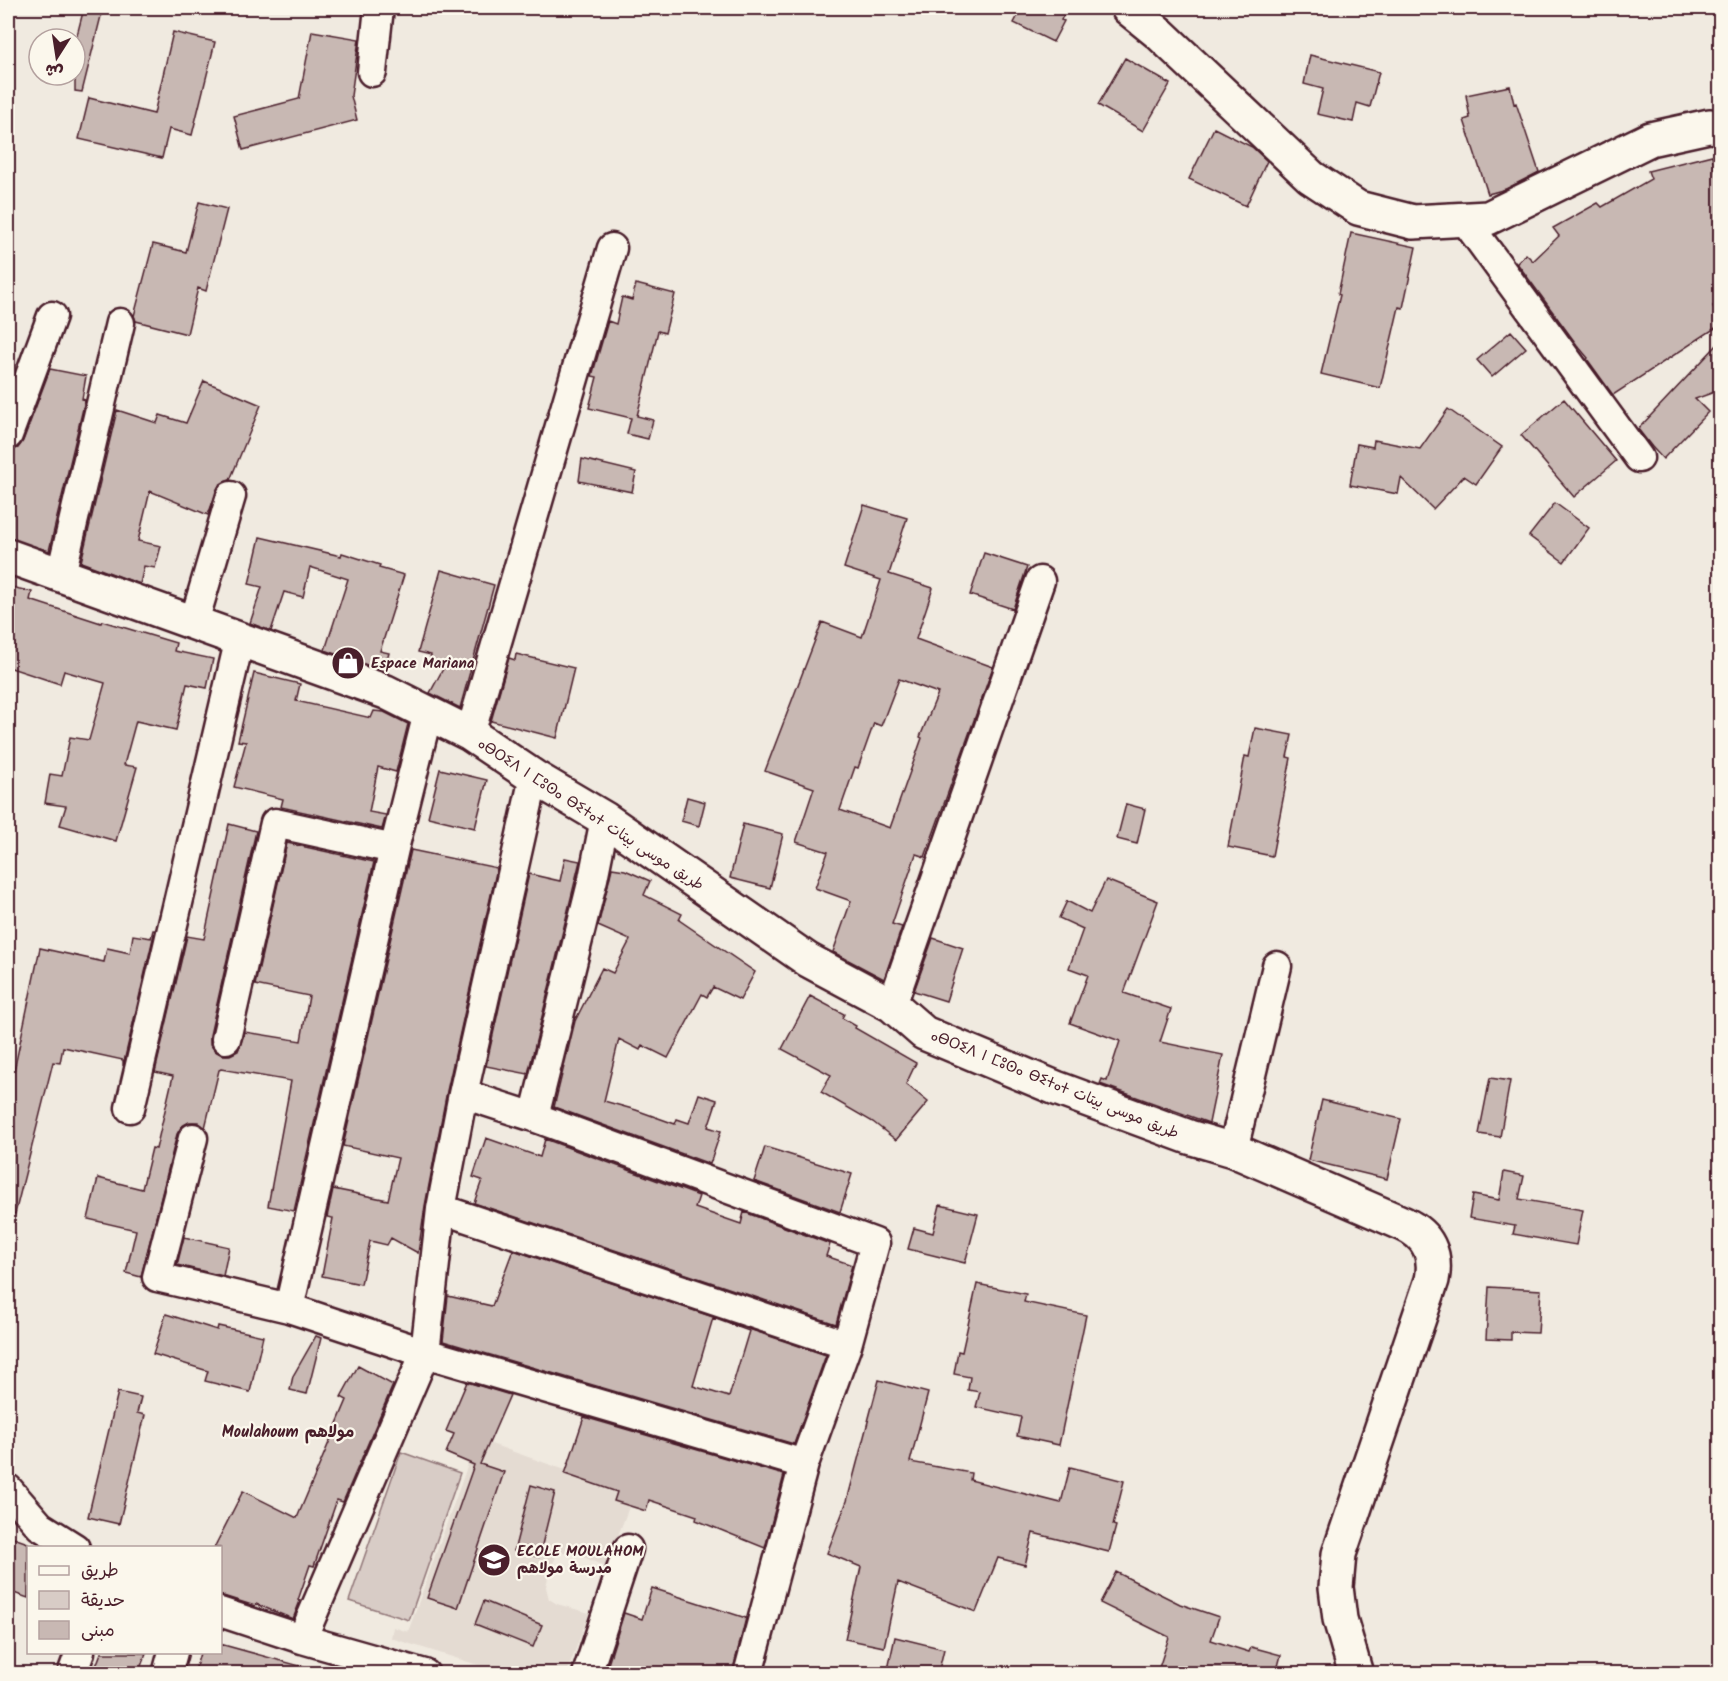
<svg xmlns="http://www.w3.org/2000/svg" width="1728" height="1681" font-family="Kalam,'Playpen Sans Arabic','Noto Sans Tifinagh',sans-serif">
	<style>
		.built { fill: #e4dbd2 }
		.green { fill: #d8ccc6; stroke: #917678; stroke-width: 1.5 }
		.building { fill: #c8b8b3; stroke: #4a1f2b; stroke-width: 1.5; fill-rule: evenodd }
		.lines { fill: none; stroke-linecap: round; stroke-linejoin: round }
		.street-casing { stroke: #4a1f2b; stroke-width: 33 }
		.secondary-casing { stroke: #4a1f2b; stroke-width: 38 }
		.street { stroke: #fbf7ec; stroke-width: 28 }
		.secondary { stroke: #fbf7ec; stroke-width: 33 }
		.labels { text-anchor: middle; stroke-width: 4.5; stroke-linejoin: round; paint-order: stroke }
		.poi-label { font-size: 15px; font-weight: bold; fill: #4a1f2b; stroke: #fbf7ec; text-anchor: start }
		.street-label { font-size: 15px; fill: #4a1f2b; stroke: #fbf7ec }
		.neighbourhood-label { font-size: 16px; font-weight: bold; fill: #4a1f2b; stroke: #fbf7ec }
	</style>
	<rect width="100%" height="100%" fill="#f0eae0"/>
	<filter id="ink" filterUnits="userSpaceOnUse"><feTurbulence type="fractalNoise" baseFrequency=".0167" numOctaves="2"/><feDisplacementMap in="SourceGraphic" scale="12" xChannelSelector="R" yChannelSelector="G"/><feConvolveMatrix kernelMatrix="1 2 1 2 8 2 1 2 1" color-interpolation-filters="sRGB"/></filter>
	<g filter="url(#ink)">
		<!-- built -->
		<path class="built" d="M 477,1439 L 634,1494 L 606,1567 L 572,1552 L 558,1554 L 550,1568 L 546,1587 L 549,1599 L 557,1604 L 589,1613 L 567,1673 L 504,1673 L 391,1638 L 393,1627 L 408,1632 Z"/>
		<!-- green -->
		<path class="green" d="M 401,1452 L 460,1473 L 409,1620 L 349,1601 Z"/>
		<!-- building -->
		<path class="building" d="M 84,8 L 103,8 L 82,92 L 75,91 L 75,43 Z
			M 1022,8 L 1067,8 L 1061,20 L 1064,21 L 1053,42 L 1014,23 Z
			M 312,31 L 359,39 L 351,96 L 357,120 L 243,150 L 234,116 L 299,99 Z
			M 173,32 L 215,42 L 192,135 L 169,129 L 162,158 L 79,139 L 89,98 L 154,114 Z
			M 1310,55 L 1379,72 L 1370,107 L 1357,103 L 1353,122 L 1317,114 L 1323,89 L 1304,84 Z
			M 1125,58 L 1170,84 L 1143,131 L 1098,105 Z
			M 1510,86 L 1514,104 L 1516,103 L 1539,172 L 1506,189 L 1488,194 L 1464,120 L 1470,118 L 1466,95 Z
			M 1214,128 L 1252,147 L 1267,161 L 1246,206 L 1189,179 Z
			M 1712,155 L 1717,174 L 1720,173 L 1720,303 L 1713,306 L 1720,325 L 1613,395 L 1587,359 L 1588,358 L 1577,345 L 1517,263 L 1526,254 L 1533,261 L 1559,236 L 1553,228 L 1598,203 L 1602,207 L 1651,179 L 1648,171 Z
			M 199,202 L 227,209 L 206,291 L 198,288 L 187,334 L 136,321 L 134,316 L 153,244 L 186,252 Z
			M 1351,233 L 1416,247 L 1403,308 L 1399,307 L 1380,388 L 1321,374 L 1340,295 L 1338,294 Z
			M 636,284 L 675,294 L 665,333 L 658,331 L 637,416 L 653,420 L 648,439 L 627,434 L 631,418 L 589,408 L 597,377 L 592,376 L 608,321 L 616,324 L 622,297 L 632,300 Z
			M 1511,331 L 1526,348 L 1492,377 L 1477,360 Z
			M 1720,342 L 1720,390 L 1695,399 L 1708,412 L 1663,459 L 1652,447 L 1638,429 Z
			M 50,369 L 86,376 L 82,399 L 85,400 L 49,551 L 8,538 L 8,507 L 12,488 L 8,487 L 8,451 L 18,448 L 23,441 Z
			M 204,381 L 261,405 L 230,480 L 219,485 L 208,515 L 150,491 L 138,541 L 161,546 L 155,568 L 144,566 L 140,584 L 81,562 L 117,410 L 157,423 L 160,415 L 186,423 Z
			M 1564,399 L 1616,461 L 1574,497 L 1521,435 Z
			M 1448,409 L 1502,447 L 1476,484 L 1464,476 L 1433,509 L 1401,478 L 1398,494 L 1350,485 L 1357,444 L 1373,447 L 1374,440 L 1420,449 Z
			M 582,459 L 636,472 L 632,492 L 579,481 Z
			M 1555,503 L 1589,528 L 1564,562 L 1529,536 Z
			M 864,505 L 907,518 L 889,574 L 933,588 L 916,639 L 993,667 L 925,857 L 916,854 L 892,924 L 902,927 L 884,979 L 833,952 L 851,901 L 815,888 L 828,852 L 796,842 L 814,788 L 765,771 L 822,622 L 862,637 L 881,580 L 844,568 ZM 899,679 L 938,693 L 920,737 L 922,738 L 890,828 L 840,810 L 855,767 L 858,768 L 874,723 L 881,726 Z
			M 260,537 L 341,556 L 342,553 L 380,565 L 379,568 L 404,575 L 380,651 L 389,653 L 384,671 L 325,650 L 348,579 L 310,567 L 303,597 L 284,592 L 271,631 L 250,623 L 262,587 L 249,584 Z
			M 984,553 L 1027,567 L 1013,609 L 970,595 Z
			M 441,570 L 494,585 L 460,708 L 430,693 L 444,667 L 429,663 L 431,655 L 418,652 Z
			M 8,586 L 32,592 L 30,600 L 101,623 L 102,621 L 176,643 L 174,651 L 213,659 L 207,688 L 187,684 L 176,730 L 136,721 L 124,765 L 137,767 L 116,841 L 60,825 L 66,806 L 45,803 L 50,774 L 62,776 L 70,737 L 89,740 L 105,683 L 64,671 L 60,684 L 8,667 Z
			M 516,654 L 574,668 L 557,738 L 491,721 L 509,658 L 515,660 Z
			M 254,673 L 300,684 L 296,701 L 371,718 L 374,711 L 384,712 L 408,724 L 396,772 L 378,767 L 369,812 L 386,815 L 382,829 L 281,807 L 283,799 L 234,787 L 246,742 L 238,741 Z
			M 1255,728 L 1292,735 L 1287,757 L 1291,758 L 1272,856 L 1228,847 L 1245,756 L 1249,757 Z
			M 440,769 L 487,780 L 475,828 L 428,817 Z
			M 687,797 L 705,802 L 699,826 L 681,821 Z
			M 1126,804 L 1145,809 L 1137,844 L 1117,839 Z
			M 229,824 L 256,831 L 210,1035 L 210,1044 L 215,1051 L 222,1055 L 230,1055 L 238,1051 L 245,1032 L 301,1041 L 309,996 L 255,985 L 287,843 L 374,862 L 294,1211 L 268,1206 L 291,1081 L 221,1069 L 219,1070 L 205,1128 L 198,1122 L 189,1122 L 182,1126 L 177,1134 L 141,1277 L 126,1273 L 136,1230 L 88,1219 L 98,1178 L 142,1189 L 152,1148 L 156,1149 L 173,1076 L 155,1072 L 187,936 L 204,939 Z
			M 743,824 L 783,834 L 770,888 L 730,878 Z
			M 411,850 L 497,868 L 447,1091 L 425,1206 L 418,1253 L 391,1238 L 387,1245 L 370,1241 L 361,1284 L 322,1276 L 333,1218 L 327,1217 L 333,1189 L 388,1200 L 398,1158 L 343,1146 Z
			M 565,858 L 580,861 L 528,1074 L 486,1066 L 529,874 L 560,881 Z
			M 612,868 L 625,870 L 650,881 L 644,895 L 682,914 L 679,920 L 755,972 L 740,1000 L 713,987 L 707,997 L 702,994 L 668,1058 L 642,1045 L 640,1050 L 619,1039 L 604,1101 L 636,1110 L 675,1124 L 677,1119 L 689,1123 L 699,1094 L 717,1100 L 708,1127 L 721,1131 L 710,1164 L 554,1107 L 575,1021 L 602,968 L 613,973 L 630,940 L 598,926 Z
			M 1106,880 L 1158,901 L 1124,993 L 1171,1009 L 1160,1042 L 1223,1055 L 1209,1123 L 1100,1084 L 1102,1079 L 1107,1081 L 1120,1041 L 1070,1023 L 1088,975 L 1069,968 L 1083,929 L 1059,918 L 1067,901 L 1090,913 Z
			M 153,930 L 155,930 L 123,1066 L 123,1060 L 63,1047 L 60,1063 L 53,1062 L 15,1214 L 8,1213 L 8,1070 L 14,1071 L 40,948 L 104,962 L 107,948 L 130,953 L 133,935 L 151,938 Z
			M 933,938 L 963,948 L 946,1001 L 914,991 Z
			M 810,996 L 844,1014 L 842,1018 L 856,1026 L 855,1028 L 916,1063 L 906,1084 L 928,1102 L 896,1140 L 873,1122 L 821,1092 L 831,1075 L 782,1049 Z
			M 1490,1078 L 1510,1081 L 1500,1137 L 1479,1134 Z
			M 1322,1100 L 1401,1119 L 1387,1179 L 1308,1160 Z
			M 486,1138 L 540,1157 L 545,1139 L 699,1196 L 695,1208 L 741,1224 L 744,1212 L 830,1244 L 826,1256 L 852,1265 L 836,1324 L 474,1203 L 482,1180 L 473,1177 Z
			M 765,1147 L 852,1174 L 840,1212 L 754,1181 Z
			M 1504,1172 L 1524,1176 L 1519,1199 L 1583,1210 L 1576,1245 L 1513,1234 L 1515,1226 L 1469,1218 L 1473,1195 L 1499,1200 Z
			M 940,1205 L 978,1214 L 965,1263 L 908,1249 L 914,1228 L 933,1233 Z
			M 184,1237 L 229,1247 L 223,1276 L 177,1265 Z
			M 513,1250 L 826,1355 L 794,1444 L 443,1341 L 448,1296 L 492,1306 ZM 713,1318 L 749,1331 L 729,1397 L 693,1386 Z
			M 977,1284 L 1026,1294 L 1024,1302 L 1086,1315 L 1059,1445 L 1017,1436 L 1021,1417 L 976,1407 L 980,1392 L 968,1390 L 970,1377 L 954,1374 L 958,1351 L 962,1352 Z
			M 1489,1287 L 1541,1290 L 1538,1333 L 1511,1332 L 1511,1340 L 1486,1339 Z
			M 166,1314 L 217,1330 L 218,1326 L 263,1336 L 250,1392 L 205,1381 L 208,1371 L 153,1354 Z
			M 316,1336 L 321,1338 L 307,1394 L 290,1390 L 293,1376 Z
			M 358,1366 L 393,1385 L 343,1502 L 337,1500 L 314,1566 L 310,1565 L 298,1600 L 300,1601 L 293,1619 L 256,1604 L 255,1606 L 220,1595 L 220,1548 L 214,1548 L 243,1491 L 297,1518 L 347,1400 L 341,1397 Z
			M 879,1380 L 928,1393 L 910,1462 L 971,1473 L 970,1480 L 1061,1503 L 1070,1467 L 1124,1481 L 1113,1525 L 1116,1526 L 1109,1552 L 1033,1533 L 1025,1565 L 998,1558 L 976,1612 L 898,1582 L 884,1647 L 845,1639 L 861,1567 L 827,1553 L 847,1501 Z
			M 467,1382 L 510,1395 L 480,1464 L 504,1472 L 458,1608 L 427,1598 L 474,1465 L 446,1453 L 454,1434 L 446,1431 Z
			M 118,1392 L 141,1397 L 137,1413 L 145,1415 L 119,1524 L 88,1517 Z
			M 584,1417 L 784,1475 L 765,1548 L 696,1520 L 697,1516 L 649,1500 L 646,1511 L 614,1501 L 617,1492 L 565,1474 Z
			M 531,1485 L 555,1492 L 539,1557 L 514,1551 Z
			M 8,1536 L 28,1543 L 28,1598 L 8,1591 Z
			M 1116,1572 L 1180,1604 L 1219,1617 L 1211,1640 L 1249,1652 L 1251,1647 L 1281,1655 L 1276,1674 L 1157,1674 L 1169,1637 L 1100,1603 Z
			M 652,1588 L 746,1618 L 732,1674 L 605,1674 L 624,1613 L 642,1619 Z
			M 484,1601 L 542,1625 L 533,1647 L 475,1624 Z
			M 895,1637 L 944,1649 L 938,1674 L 887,1674 Z
			M 220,1644 L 307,1668 L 306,1674 L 194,1674 L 200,1653 L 220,1653 Z
			M 101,1653 L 146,1653 L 138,1674 L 93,1674 Z"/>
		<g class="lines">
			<defs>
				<path id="street" d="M 372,72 L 379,8
					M 1464,219 L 1639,458
					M 8,435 L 52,316
					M 61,574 L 120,323
					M 194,622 L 231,496
					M 470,734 L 612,248
					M 892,1005 L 1040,581
					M 226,1039 L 275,823 L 394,849
					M 463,1094 L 534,1117 L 875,1243 L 847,1345 L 804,1464 L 748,1674
					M 130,1108 L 240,638
					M 534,1117 L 593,879 L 605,819
					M 193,1138 L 157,1277 L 289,1308 L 425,1353 L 804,1464
					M 1233,1150 L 1277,966
					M 441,1209 L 847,1345
					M 289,1308 L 394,849 L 428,713
					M 8,1489 L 40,1526 L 75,1548
					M 220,1612 L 302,1639 L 425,1674
					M 302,1639 L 425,1353 L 441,1209 L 463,1094 L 534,777
					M 72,1674 L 80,1652
					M 167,1674 L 173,1652
					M 587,1674 L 628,1549"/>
				<path id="secondary" d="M 1128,8 L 1160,34 L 1311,177 L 1358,208 L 1413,222 L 1488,218 L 1650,139 L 1709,126 L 1720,127
					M 8,556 L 386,692 L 470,734 L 534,777 L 605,819 L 808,960 L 892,1005 L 924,1033 L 1056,1088 L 1189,1137 L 1233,1150 L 1404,1224 C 1428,1235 1437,1254 1432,1280 L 1339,1554 L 1336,1587 L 1340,1619 L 1356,1674"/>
			</defs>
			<!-- street casing -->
			<use href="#street" class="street-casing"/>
			<!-- secondary casing -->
			<use href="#secondary" class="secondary-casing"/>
			<!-- street -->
			<use href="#street" class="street"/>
			<!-- secondary -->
			<use href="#secondary" class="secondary"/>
		</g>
	</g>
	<!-- icons -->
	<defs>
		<symbol id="shop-disc" viewBox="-11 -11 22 22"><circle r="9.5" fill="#4a1f2b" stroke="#fbf7ec"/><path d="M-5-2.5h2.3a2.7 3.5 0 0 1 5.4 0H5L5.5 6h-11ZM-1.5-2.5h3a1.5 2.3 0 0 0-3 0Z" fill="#fff"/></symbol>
		<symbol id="school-disc" viewBox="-11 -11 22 22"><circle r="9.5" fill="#4a1f2b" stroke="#fbf7ec"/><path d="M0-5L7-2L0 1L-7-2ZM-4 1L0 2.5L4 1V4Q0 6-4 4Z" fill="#fff"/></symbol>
	</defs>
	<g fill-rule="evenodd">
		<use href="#shop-disc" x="329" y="644" width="38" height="38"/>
		<use href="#school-disc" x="475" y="1541" width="38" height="38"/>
	</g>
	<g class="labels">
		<!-- poi labels -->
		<g class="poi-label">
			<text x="371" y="668">Espace Mariana</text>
			<text x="517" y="1556">ECOLE MOULAHOM<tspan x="517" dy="17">مدرسة مولاهم</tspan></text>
		</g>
		<!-- street labels -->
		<g class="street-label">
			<text transform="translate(591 814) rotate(33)" y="5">ⴰⴱⵔⵉⴷ ⵏ ⵎⵓⵙⴰ ⴱⵉⵜⴰⵜ طريق موسى بيتات</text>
			<text transform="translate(1055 1084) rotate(22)" y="5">ⴰⴱⵔⵉⴷ ⵏ ⵎⵓⵙⴰ ⴱⵉⵜⴰⵜ طريق موسى بيتات</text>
		</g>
		<!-- neighbourhood labels -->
		<g class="neighbourhood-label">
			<text x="288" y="1437">Moulahoum مولاهم</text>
		</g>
	</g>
	<!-- margin -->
	<rect width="1728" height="1681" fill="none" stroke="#fbf7ec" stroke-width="30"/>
	<rect x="15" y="15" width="1698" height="1651" fill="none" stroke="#4a1f2b" stroke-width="2" filter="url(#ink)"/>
	<!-- legend -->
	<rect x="27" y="1546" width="195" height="108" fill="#fbf7ec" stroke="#b4a19f" stroke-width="1.5"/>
	<rect x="39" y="1566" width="30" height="9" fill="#fbf7ec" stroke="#b4a19f" stroke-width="1.5"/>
	<text x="81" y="1576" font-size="18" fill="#4a1f2b">طريق</text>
	<rect x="39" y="1591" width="30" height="18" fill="#d8ccc6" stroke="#b4a19f" stroke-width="1.5"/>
	<text x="81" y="1606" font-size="18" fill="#4a1f2b">حديقة</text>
	<rect x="39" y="1621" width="30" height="18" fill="#c8b8b3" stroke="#b4a19f" stroke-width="1.5"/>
	<text x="81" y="1636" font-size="18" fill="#4a1f2b">مبنى</text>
	<!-- north arrow -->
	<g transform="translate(57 57) rotate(192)"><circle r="28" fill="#fbf7ec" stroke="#b4a19f" stroke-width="1.5"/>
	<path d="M0-4.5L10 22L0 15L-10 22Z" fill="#4a1f2b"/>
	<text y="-9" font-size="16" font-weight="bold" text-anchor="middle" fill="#4a1f2b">ش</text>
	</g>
</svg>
